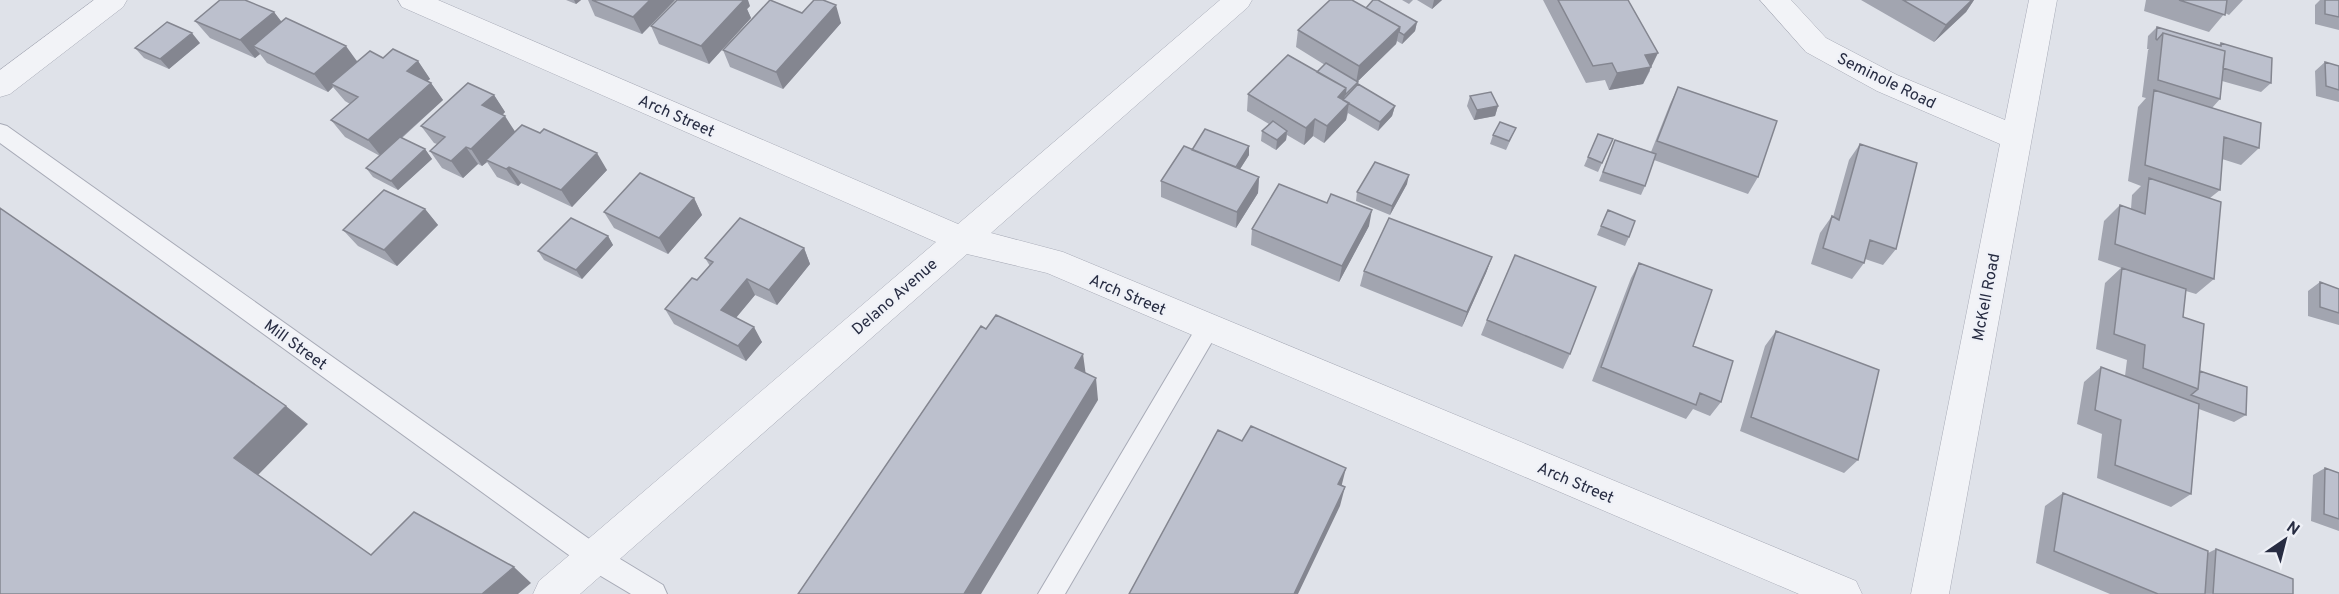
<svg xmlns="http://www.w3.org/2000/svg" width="2339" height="594" font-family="Overpass,sans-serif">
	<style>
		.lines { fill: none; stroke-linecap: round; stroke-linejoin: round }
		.service-casing { stroke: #a8abb7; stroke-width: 2 }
		.minor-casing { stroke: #a8abb7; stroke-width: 1 }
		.service { fill: #f2f3f7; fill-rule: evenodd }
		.minor { fill: #f2f3f7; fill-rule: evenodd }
		.wall { fill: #a2a5b0 }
		.shaded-wall { fill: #848690 }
		.building { fill: #bcc0cd; stroke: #848690; stroke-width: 1.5 }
		.labels { text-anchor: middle; stroke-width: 4.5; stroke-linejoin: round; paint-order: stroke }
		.street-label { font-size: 16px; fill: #272c42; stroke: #eff1f7 }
	</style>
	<rect width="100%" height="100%" fill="#dfe2e9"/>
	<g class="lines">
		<defs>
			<path id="service" d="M 0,124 L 7,126 L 602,548 L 663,585 L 667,594 L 631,594 L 584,566 L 0,143 Z
				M 1208,318 L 1216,321 L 1219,328 L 1216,335 L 1065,594 L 1038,594 L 1200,321 Z"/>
			<path id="minor" d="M 94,0 L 127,0 L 123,7 L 10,94 L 0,97 L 0,70 Z
				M 398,0 L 438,0 L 958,224 L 1220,0 L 1252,0 L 1248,7 L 991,233 L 1063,252 L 1856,581 L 1862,594 L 1799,594 L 1047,273 L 967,254 L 580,594 L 533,594 L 539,581 L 936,242 L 402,7 Z
				M 1760,0 L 1791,0 L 1826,38 L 1897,75 L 2005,120 L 2029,0 L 2057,0 L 1949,594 L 1911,594 L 2000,144 L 1877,91 L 1806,52 Z"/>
		</defs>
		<!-- service casing -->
		<use href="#service" class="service-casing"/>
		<!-- minor casing -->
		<use href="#minor" class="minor-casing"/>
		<!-- service -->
		<use href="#service" class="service"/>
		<!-- minor -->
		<use href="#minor" class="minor"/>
	</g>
	<!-- wall -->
	<path class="wall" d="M 566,0 L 581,0 L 576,4 Z
		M 588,0 L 675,0 L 642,34 L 595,16 Z
		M 1402,0 L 1413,0 L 1409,4 Z
		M 1417,0 L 1442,0 L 1432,9 Z
		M 1543,0 L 1628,0 L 1650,71 L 1643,84 L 1609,90 L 1605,80 L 1586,83 Z
		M 1861,0 L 1974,0 L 1966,12 L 1934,42 Z
		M 2146,0 L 2243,0 L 2229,15 L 2225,13 L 2209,32 L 2144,11 Z
		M 2320,0 L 2339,0 L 2339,30 L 2315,24 L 2315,5 Z
		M 750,6 L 747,9 L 751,18 L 709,64 L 659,44 L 651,26 Z
		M 1366,8 L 1417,22 L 1415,31 L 1402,44 L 1397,41 L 1396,44 L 1357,82 L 1358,85 L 1395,106 L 1392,116 L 1378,131 L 1348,113 L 1346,120 L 1324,143 L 1313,136 L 1304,145 L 1287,135 L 1286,140 L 1276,150 L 1261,141 L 1262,131 L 1269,124 L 1247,111 L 1248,94 L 1317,72 L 1325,65 L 1296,47 L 1298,30 Z
		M 274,12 L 281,22 L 357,61 L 383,58 L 418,61 L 430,79 L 427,81 L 431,83 L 443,100 L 402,138 L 425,149 L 432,159 L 398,190 L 373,177 L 366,168 L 380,156 L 345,137 L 331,120 L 350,104 L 345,101 L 333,87 L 328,92 L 267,63 L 260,54 L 255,58 L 210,38 L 195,21 Z
		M 802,13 L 841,23 L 783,89 L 730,67 L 723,50 Z
		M 2157,27 L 2219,45 L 2221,43 L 2271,83 L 2261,92 L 2222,81 L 2220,99 L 2212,108 L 2259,148 L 2241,165 L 2222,159 L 2220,190 L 2210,198 L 2214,279 L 2196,294 L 2186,291 L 2183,317 L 2200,371 L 2246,415 L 2234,422 L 2199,409 L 2191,494 L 2171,507 L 2097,478 L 2102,434 L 2077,424 L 2084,382 L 2101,367 L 2125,376 L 2127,360 L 2096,349 L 2105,283 L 2121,268 L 2098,260 L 2104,221 L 2120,205 L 2131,209 L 2132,195 L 2141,186 L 2128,181 L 2138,107 L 2146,98 L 2142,97 L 2148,50 L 2149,49 L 2147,49 L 2148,36 Z
		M 200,43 L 169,69 L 144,58 L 135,48 Z
		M 2325,62 L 2339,66 L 2339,102 L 2316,96 L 2315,71 Z
		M 1678,87 L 1758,177 L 1748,194 L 1654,160 L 1645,186 L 1641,195 L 1599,181 L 1615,140 L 1651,152 L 1670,104 Z
		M 494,95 L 505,112 L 502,115 L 515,132 L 607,170 L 572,207 L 521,183 L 518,186 L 497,177 L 487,162 L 482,166 L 478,164 L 463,178 L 442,168 L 430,151 L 437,144 L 434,143 L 421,126 Z
		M 1470,96 L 1498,106 L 1495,116 L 1474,120 L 1467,106 Z
		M 1516,128 L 1506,150 L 1490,144 L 1493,135 Z
		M 1598,134 L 1613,139 L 1598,172 L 1584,166 Z
		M 1860,144 L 1896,249 L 1883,265 L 1865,259 L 1864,263 L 1852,279 L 1811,264 L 1820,233 L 1832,216 L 1833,217 L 1849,160 Z
		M 1192,150 L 1249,155 L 1240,169 L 1259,177 L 1258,193 L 1236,228 L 1161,197 L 1161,181 Z
		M 1407,184 L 1390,215 L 1356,201 L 1357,192 Z
		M 694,198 L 702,215 L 668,254 L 614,228 L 604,212 Z
		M 1327,203 L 1369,226 L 1339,282 L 1251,245 L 1252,229 Z
		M 425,209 L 438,225 L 397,266 L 358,246 L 343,230 Z
		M 1608,210 L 1629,237 L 1625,246 L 1597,235 Z
		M 608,236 L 613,245 L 582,279 L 544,260 L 538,251 Z
		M 804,248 L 810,264 L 777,305 L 755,295 L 736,318 L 762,342 L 746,361 L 674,324 L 665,309 L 697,280 L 710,266 L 705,258 Z
		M 1492,257 L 1486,273 L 1462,327 L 1360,286 L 1364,271 Z
		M 1639,263 L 1693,346 L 1721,402 L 1710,416 L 1693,409 L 1686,419 L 1592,381 L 1631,278 Z
		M 2320,282 L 2339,289 L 2339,325 L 2308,316 L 2308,291 Z
		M 1487,320 L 1570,354 L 1563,369 L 1481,335 Z
		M 1776,331 L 1858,460 L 1844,473 L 1740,431 L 1765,346 Z
		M 2325,468 L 2339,473 L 2339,531 L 2311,521 L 2313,475 Z
		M 2063,493 L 2208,553 L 2216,549 L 2293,594 L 2110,594 L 2036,563 L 2045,506 Z"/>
	<!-- shaded-wall -->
	<path class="shaded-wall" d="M 574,0 L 581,0 L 576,4 Z
		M 650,0 L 675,0 L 642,34 L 633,17 Z
		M 736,0 L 748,0 L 750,6 L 747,9 L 751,18 L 709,64 L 701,46 Z
		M 1434,0 L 1442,0 L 1432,9 Z
		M 1972,0 L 1974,0 L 1966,12 L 1934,42 L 1946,25 Z
		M 836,5 L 841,23 L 783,89 L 776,72 Z
		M 274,12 L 288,30 L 253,46 L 260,54 L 255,58 L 240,40 Z
		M 1417,22 L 1415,31 L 1402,44 L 1404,35 Z
		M 1400,27 L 1396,44 L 1356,83 L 1359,66 Z
		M 192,33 L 200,43 L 169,69 L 160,59 Z
		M 346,46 L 359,64 L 331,84 L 333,87 L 328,92 L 314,74 Z
		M 1658,53 L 1643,84 L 1609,90 L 1617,73 L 1645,55 Z
		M 418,61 L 430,79 L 419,88 L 407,71 Z
		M 431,83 L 443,100 L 381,156 L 368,140 Z
		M 1346,88 L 1344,100 L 1338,97 Z
		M 494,95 L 505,112 L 494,123 L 482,105 Z
		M 1349,103 L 1346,120 L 1324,143 L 1327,126 Z
		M 1395,106 L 1392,116 L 1378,131 L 1380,122 Z
		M 1498,106 L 1495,116 L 1474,120 L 1477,110 Z
		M 505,116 L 516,133 L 486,160 L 487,162 L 482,166 L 471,149 Z
		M 1315,119 L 1313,136 L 1304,145 L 1306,128 Z
		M 1287,131 L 1286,140 L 1276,150 L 1277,140 Z
		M 1249,146 L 1249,155 L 1233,180 L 1234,171 Z
		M 466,147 L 478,164 L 463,178 L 451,161 Z
		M 425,149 L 432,159 L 398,190 L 391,181 Z
		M 597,153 L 607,170 L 572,207 L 561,190 Z
		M 509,167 L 521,183 L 518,186 L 506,169 Z
		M 1409,175 L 1407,184 L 1390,215 L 1392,206 Z
		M 1259,177 L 1258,193 L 1236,228 L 1237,212 Z
		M 694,198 L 702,215 L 668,254 L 659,238 Z
		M 425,209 L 438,225 L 397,266 L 384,250 Z
		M 1372,210 L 1369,226 L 1339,282 L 1342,266 Z
		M 608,236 L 613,245 L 582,279 L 576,270 Z
		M 804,248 L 810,264 L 777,305 L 769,290 Z
		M 1492,257 L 1486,273 L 1462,327 L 1467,312 Z
		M 747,279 L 755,295 L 729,326 L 721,310 Z
		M 754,327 L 762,342 L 746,361 L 738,346 Z
		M 1083,354 L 1086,376 L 1075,368 Z
		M 1096,378 L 1098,400 L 981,594 L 964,594 Z
		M 286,406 L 308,424 L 258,475 L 234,458 Z
		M 1346,468 L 1341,488 L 1338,484 Z
		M 1345,487 L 1340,506 L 1298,594 L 1294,594 Z
		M 514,567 L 531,583 L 518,594 L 482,594 Z"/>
	<!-- building -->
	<path class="building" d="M 220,0 L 245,0 L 274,12 L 240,40 L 195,21 Z
		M 592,0 L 650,0 L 633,17 Z
		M 677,0 L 744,0 L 701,46 L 651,26 Z
		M 770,0 L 802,13 L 814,0 L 823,0 L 836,5 L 776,72 L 723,50 Z
		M 1330,0 L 1352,0 L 1400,27 L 1359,66 L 1298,30 Z
		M 1373,0 L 1378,0 L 1417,22 L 1404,35 L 1399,32 L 1400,27 L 1366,8 Z
		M 1558,0 L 1628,0 L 1658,53 L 1645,55 L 1651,67 L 1617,73 L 1612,63 L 1593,66 Z
		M 1903,0 L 1972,0 L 1946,25 Z
		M 2179,0 L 2227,0 L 2225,15 Z
		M 2325,0 L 2339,0 L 2339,17 L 2325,14 Z
		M 286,18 L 346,46 L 314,74 L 253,46 Z
		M 167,22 L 192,33 L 160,59 L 135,48 Z
		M 2157,27 L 2221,46 L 2221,43 L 2272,58 L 2271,83 L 2223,68 L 2225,51 L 2163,33 L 2157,40 L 2156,39 Z
		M 2163,33 L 2225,51 L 2220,99 L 2158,80 Z
		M 393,49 L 418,61 L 407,71 L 431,83 L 368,140 L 331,120 L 358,97 L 331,84 L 370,51 L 383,58 Z
		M 1288,55 L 1346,88 L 1338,97 L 1349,103 L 1327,126 L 1315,119 L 1306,128 L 1248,94 Z
		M 2325,62 L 2339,66 L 2339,90 L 2326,86 Z
		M 1326,63 L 1358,82 L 1345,95 L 1346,88 L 1317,72 Z
		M 468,83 L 494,95 L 482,105 L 505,116 L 471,149 L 466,147 L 451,161 L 430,151 L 445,137 L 421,126 Z
		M 1358,84 L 1395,106 L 1380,122 L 1343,100 Z
		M 1678,87 L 1777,121 L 1758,177 L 1657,141 Z
		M 2154,90 L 2261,123 L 2259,148 L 2224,137 L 2220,190 L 2145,165 Z
		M 1491,92 L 1498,106 L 1477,110 L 1470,96 Z
		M 1273,121 L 1287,131 L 1277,140 L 1262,131 Z
		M 1500,122 L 1516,128 L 1509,141 L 1493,135 Z
		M 522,125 L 540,133 L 544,129 L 597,153 L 561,190 L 509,167 L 506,169 L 486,160 Z
		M 1205,129 L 1249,146 L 1236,167 L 1192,150 Z
		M 1598,134 L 1613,139 L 1602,163 L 1588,157 Z
		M 400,137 L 425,149 L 391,181 L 366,168 Z
		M 1615,140 L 1656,154 L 1645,186 L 1603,172 Z
		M 1860,144 L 1917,163 L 1896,249 L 1870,240 L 1864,263 L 1823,248 L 1832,216 L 1839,220 Z
		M 1184,146 L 1259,177 L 1237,212 L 1161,181 Z
		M 1375,162 L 1409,175 L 1392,206 L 1357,192 Z
		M 640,173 L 694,198 L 659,238 L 604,212 Z
		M 2149,178 L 2221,202 L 2214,279 L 2115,244 L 2120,205 L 2145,214 Z
		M 1279,184 L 1327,203 L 1331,194 L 1372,210 L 1342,266 L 1252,229 Z
		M 384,190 L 425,209 L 384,250 L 343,230 Z
		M 0,208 L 286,406 L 234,458 L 371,555 L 414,512 L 514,567 L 482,594 L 0,594 Z
		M 1608,210 L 1635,221 L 1629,237 L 1601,226 Z
		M 571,218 L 608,236 L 576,270 L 538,251 Z
		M 740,218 L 804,248 L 769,290 L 747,279 L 721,310 L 754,327 L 738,346 L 665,309 L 692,278 L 697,280 L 713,262 L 705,258 Z
		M 1389,218 L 1492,257 L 1467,312 L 1364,271 Z
		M 1515,255 L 1596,287 L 1570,354 L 1487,320 Z
		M 1639,263 L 1712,290 L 1693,346 L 1733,361 L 1721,402 L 1700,393 L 1696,405 L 1601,367 Z
		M 2122,268 L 2186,289 L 2183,317 L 2204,324 L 2198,389 L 2143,368 L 2145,345 L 2114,334 Z
		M 2320,282 L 2339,289 L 2339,313 L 2320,307 Z
		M 996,315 L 1083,354 L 1075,368 L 1096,378 L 964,594 L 798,594 L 981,326 L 986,329 Z
		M 1776,331 L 1879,370 L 1858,460 L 1751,417 Z
		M 2101,367 L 2199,404 L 2191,494 L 2115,465 L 2121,420 L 2095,410 Z
		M 2200,371 L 2247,387 L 2246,415 L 2191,395 L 2198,389 Z
		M 1251,426 L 1346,468 L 1338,484 L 1345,487 L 1294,594 L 1129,594 L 1218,430 L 1242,441 Z
		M 2325,468 L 2339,473 L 2339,519 L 2324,514 Z
		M 2063,493 L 2208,551 L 2205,594 L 2158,594 L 2054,551 Z
		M 2216,549 L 2293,579 L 2293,594 L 2213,594 Z"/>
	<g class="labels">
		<!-- street labels -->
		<g class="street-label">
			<text transform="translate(1887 80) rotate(26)" y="6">Seminole Road</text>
			<text transform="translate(677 115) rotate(24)" y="6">Arch Street</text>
			<text transform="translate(1128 294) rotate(23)" y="6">Arch Street</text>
			<text transform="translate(894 296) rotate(-41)" y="6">Delano Avenue</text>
			<text transform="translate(1985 297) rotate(-79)" y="6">McKell Road</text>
			<text transform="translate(296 344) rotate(36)" y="6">Mill Street</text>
			<text transform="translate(1576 482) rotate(23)" y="6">Arch Street</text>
		</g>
	</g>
	<!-- north arrow -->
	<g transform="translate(2285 540) rotate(35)" stroke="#eff1f7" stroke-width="4.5" paint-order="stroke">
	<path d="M0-4.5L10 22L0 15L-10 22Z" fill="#272c42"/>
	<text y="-9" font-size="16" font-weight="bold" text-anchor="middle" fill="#272c42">N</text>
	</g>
</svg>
